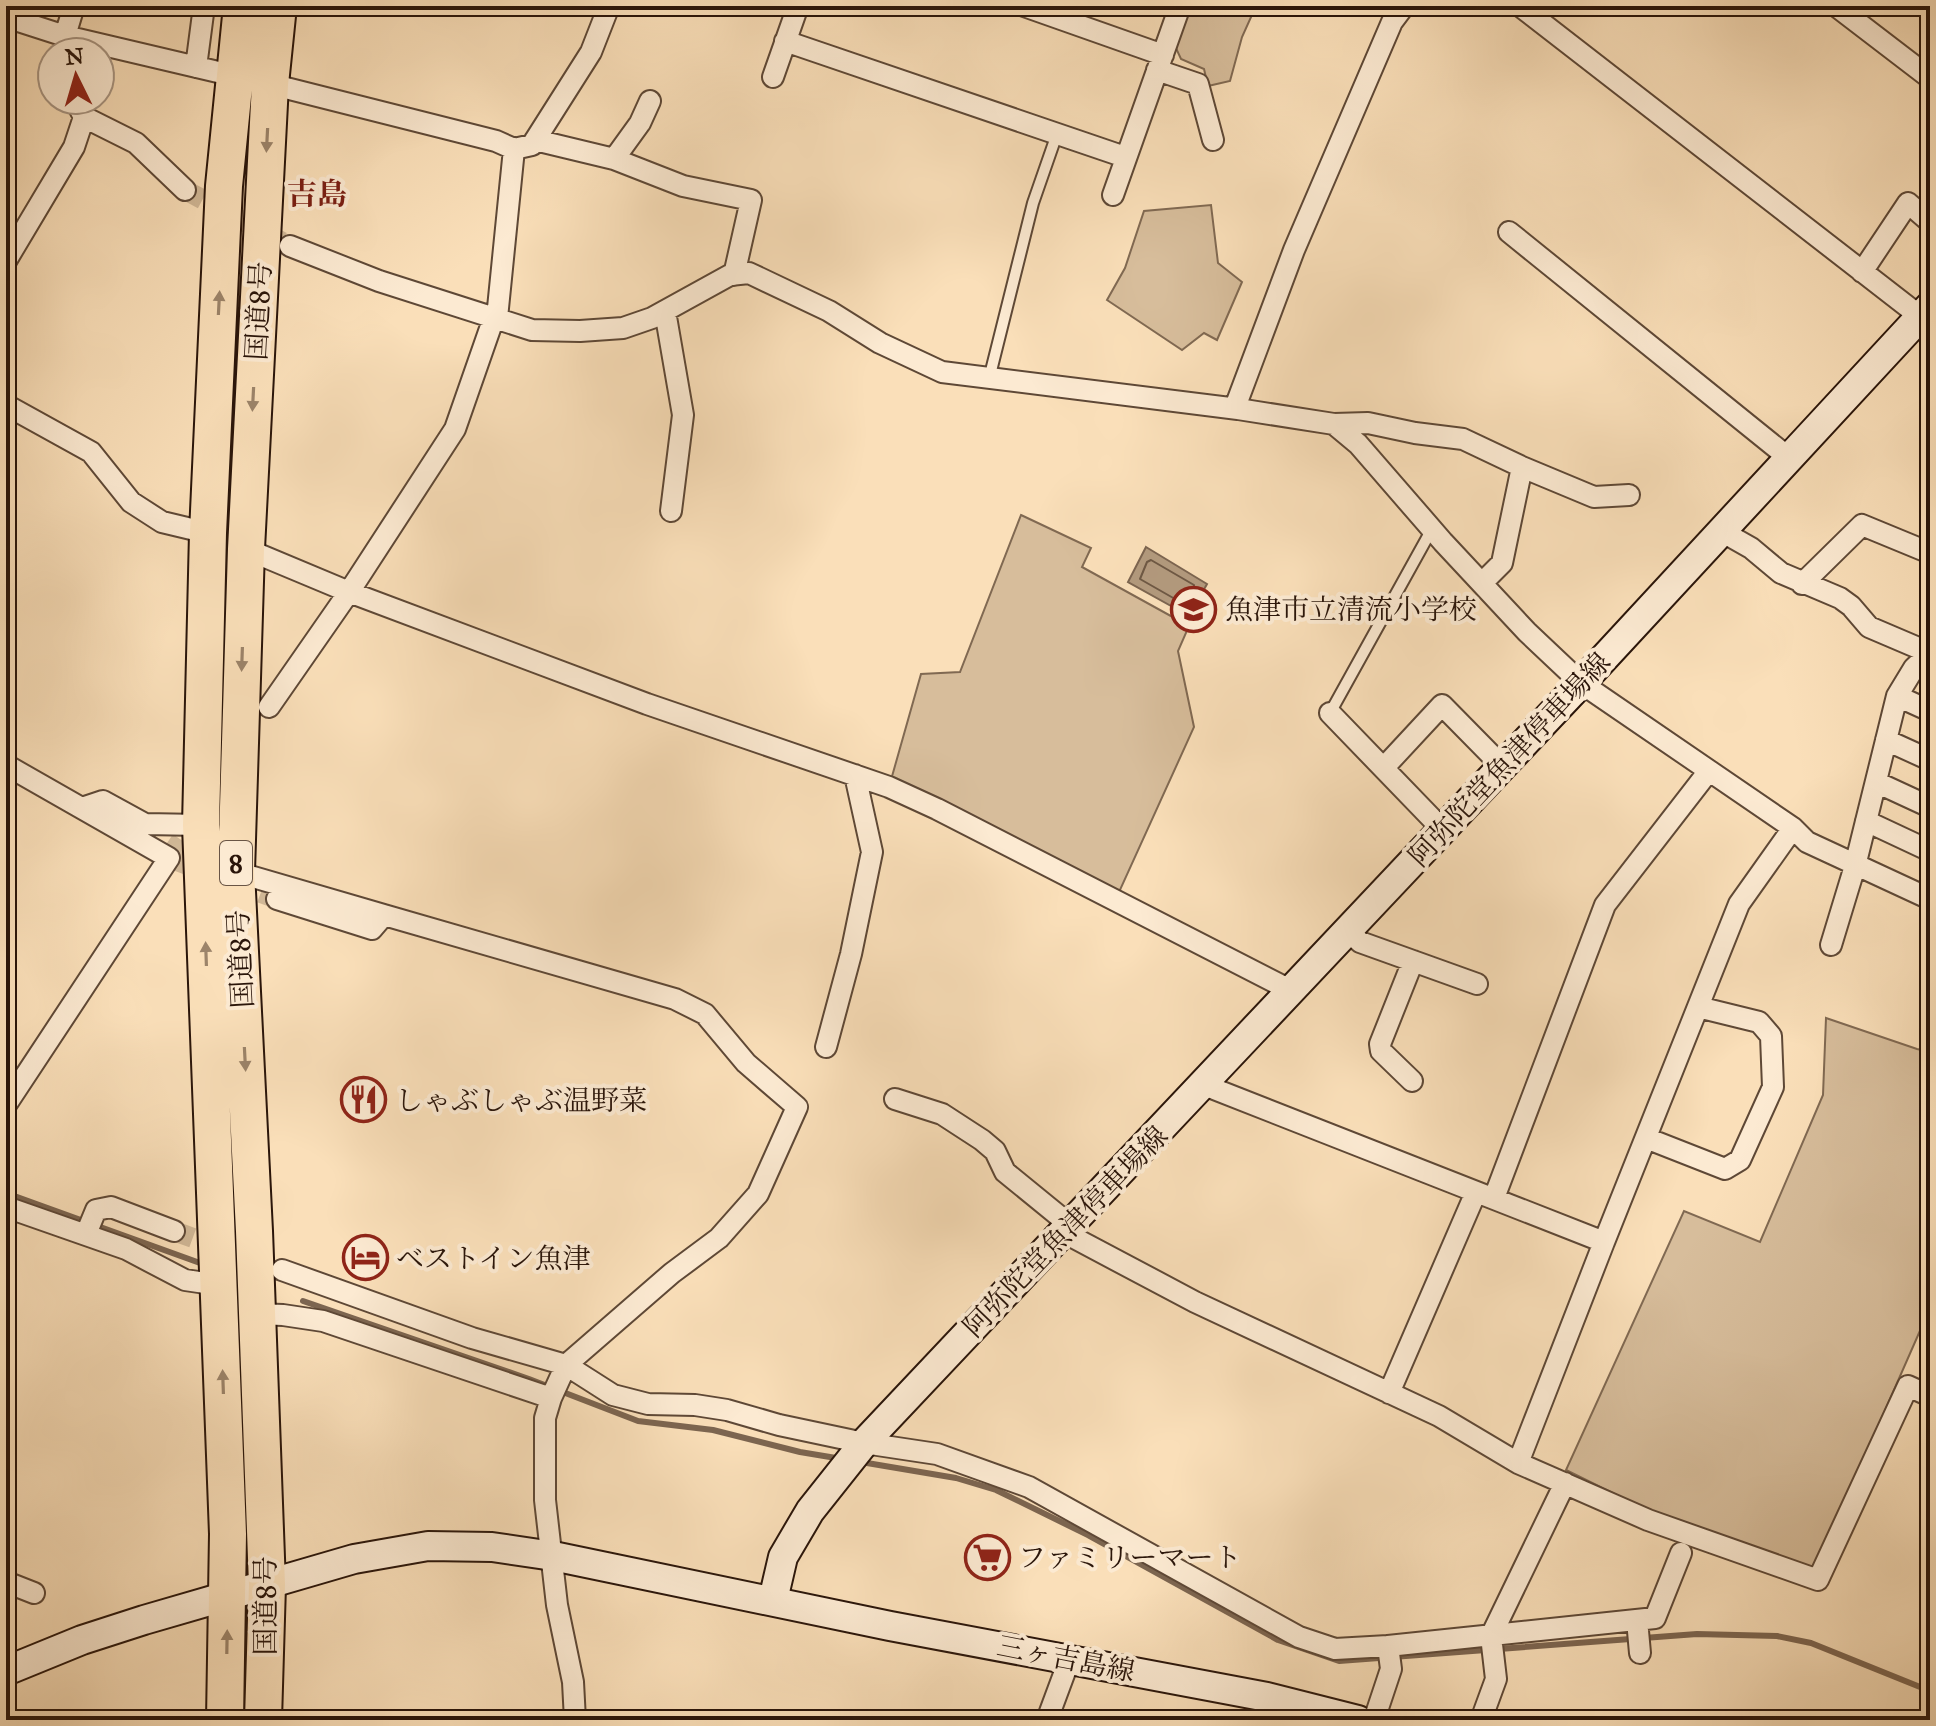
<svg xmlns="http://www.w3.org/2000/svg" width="1936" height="1726" font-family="'IM FELL Great Primer','Noto Serif JP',serif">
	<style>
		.green { fill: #d7bd9b; stroke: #806952; stroke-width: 2 }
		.water { fill: #b39a7e; stroke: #7c6550; stroke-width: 2 }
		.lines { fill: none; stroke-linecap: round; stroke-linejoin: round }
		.shore { stroke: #6e5844; stroke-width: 2 }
		.stream { stroke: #7c6550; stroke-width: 6 }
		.street-tunnel { stroke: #d0b796; stroke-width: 20; stroke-dasharray: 20 10; stroke-linecap: butt }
		.lane-casing { stroke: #5e4836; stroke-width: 14 }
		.street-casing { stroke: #5e4836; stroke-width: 24 }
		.secondary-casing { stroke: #2a150a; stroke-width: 32 }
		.highway-casing { stroke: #2a150a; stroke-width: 40 }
		.lane { stroke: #fcead2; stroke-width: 10 }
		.street { stroke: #fcead2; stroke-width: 20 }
		.secondary { stroke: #fcead2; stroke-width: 28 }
		.highway { stroke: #fadfb9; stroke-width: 36 }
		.oneway { fill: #9c846a }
		.labels { text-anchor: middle; stroke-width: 8; stroke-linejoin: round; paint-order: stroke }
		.shield { fill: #fcead2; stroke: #695546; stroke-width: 2 }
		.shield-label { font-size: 26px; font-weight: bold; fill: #2a150a }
		.street-label { font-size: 28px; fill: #2a150a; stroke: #fcead2 }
		.poi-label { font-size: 28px; fill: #2a150a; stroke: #fcead2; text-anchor: start }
		.neighbourhood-label { font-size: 30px; font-weight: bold; fill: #7a1f14; stroke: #fcead2 }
	</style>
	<rect width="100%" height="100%" fill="#fadfb9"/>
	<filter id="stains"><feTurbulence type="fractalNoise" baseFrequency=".0025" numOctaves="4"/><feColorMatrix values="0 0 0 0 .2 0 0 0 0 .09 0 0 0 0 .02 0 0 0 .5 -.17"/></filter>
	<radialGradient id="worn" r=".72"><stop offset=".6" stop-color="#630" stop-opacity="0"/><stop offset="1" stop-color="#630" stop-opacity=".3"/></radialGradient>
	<!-- green -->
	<path class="green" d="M 1189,6 L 1256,6 L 1242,37 L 1230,81 L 1208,86 L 1204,69 L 1181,59 L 1175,46 Z
		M 1211,205 L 1218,263 L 1242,282 L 1217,340 L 1204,333 L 1182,350 L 1107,300 L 1125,268 L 1144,211 Z
		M 1021,515 L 1091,548 L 1082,567 L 1189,626 L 1178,651 L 1194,727 L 1115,901 L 889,787 L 921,674 L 960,672 Z
		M 1826,1018 L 1917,1049 L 1930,1052 L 1930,1308 L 1814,1572 L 1647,1510 L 1566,1470 L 1684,1211 L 1760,1242 L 1823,1095 Z"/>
	<!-- water -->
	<path class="water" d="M 1146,547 L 1207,584 L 1189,616 L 1128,582 Z"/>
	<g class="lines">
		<!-- shore -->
		<path class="shore" d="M 1151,560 L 1194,585 L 1194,590 L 1187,603 L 1182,603 L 1140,579 L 1147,562 Z"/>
		<!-- stream -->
		<path class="stream" d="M 6,1193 L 200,1263
			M 303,1301 L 529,1379 L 638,1421 L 713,1430 L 800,1452 L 842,1459
			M 861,1462 L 956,1478 L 996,1490 L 1088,1535 L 1278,1640 L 1339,1661 L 1697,1634 L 1777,1636 L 1811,1643 L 1930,1691"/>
		<!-- street-tunnel -->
		<path class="street-tunnel" d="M 185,190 L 290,246
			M 198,815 L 169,858 L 277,899
			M 174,1231 L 223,1249"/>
		<defs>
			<path id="lane" d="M 989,379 L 1033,203 L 1057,134
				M 1330,713 L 1432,529"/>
			<path id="street" d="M 1024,6 L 1163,55
				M 1520,6 L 1930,324
				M 1836,6 L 1930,78
				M 6,17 L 65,36 L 235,76
				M 785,41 L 1125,157
				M 66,52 L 65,36 L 74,6
				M 196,67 L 204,6
				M 1157,70 L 1198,84 L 1213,140
				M 773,77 L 798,6
				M 270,84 L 496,141 L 514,149 L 532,145 L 591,52 L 609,6
				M 75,100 L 84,117 L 136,143 L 185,190
				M 535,140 L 614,159 L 683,186 L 751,200 L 734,275
				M 614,159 L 640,123 L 650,101
				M 1113,195 L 1180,6
				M 1509,232 L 1789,458
				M 290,246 L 379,281 L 532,330 L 580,331 L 623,328 L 652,318 L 730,275 L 749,273 L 829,311 L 880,343 L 942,372 L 1238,409 L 1334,424 L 1358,444 L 1443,542 L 1527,632 L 1581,683 L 1793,828 L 1807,842 L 1930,899
				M 6,261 L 74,147 L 84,117
				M 1862,272 L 1908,203 L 1930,222
				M 665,311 L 683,415 L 671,511
				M 6,405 L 91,452 L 131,502 L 162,522 L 208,533
				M 1238,409 L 1237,402 L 1294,250 L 1392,22 L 1404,6
				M 1334,424 L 1368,423 L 1415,433 L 1463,439 L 1522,467
				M 1721,531 L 1751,548 L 1781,573 L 1840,598 L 1851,606 L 1869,627 L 1930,653 L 1914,668 L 1897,696 L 1855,866 L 1831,945
				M 246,549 L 349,592 L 647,704 L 889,787 L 937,809 L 1292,991
				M 1482,583 L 1502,563 L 1522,467 L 1594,497 L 1629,495
				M 1802,584 L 1862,525 L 1930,553
				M 1897,696 L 1930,711
				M 269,707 L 349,592 L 455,429 L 492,323 L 497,318 L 514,149
				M 1330,713 L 1443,830
				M 1886,740 L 1930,760
				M 1390,761 L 1442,705 L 1502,766
				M 6,765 L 169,858 L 6,1105
				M 1876,782 L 1930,807
				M 82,808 L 103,801 L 145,824 L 201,825
				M 1866,821 L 1930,851
				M 236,872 L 384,915
				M 277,899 L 372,929 L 384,915 L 675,999 L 705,1014 L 746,1063 L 797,1107 L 758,1194 L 719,1238 L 672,1273 L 566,1365 L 551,1398
				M 1348,931 L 1360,942 L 1477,984
				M 826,1047 L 851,954 L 872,852 L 855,775
				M 1412,1081 L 1381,1051 L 1380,1044 L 1413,961
				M 895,1099 L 942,1114 L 982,1140 L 995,1151 L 1005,1172 L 1070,1225
				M 1646,1138 L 1725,1169 L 1740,1160 L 1773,1087 L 1771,1036 L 1759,1022 L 1698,1007
				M 1494,1198 L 1605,905 L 1708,772
				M 6,1207 L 126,1249 L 185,1280 L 219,1285
				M 1063,1232 L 1195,1302 L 1439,1416 L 1518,1463 L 1604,1242 L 1204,1085
				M 86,1234 L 96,1210 L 111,1207 L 174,1231
				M 1604,1242 L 1739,904 L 1793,828
				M 282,1270 L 472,1338 L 566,1365 L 613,1395 L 648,1404 L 695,1405 L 727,1410 L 779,1425 L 864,1443 L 937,1454 L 1029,1487 L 1299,1637 L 1335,1649 L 1388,1646 L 1655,1618 L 1681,1553
				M 256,1314 L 283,1315 L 323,1321 L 551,1398 L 545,1418 L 545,1500 L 557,1605 L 573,1682 L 575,1720
				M 1389,1393 L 1476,1192
				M 1518,1463 L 1648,1520 L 1818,1580 L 1908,1386 L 1930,1396
				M 6,1582 L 34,1593
				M 1637,1620 L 1640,1653
				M 1047,1720 L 1070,1658
				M 1268,1720 L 1272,1698
				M 1374,1720 L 1391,1669 L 1388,1646
				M 1481,1720 L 1496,1679 L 1491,1636 L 1565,1483"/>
			<path id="secondary" d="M 773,1600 L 783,1557 L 810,1511 L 864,1443 L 1581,683 L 1930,306
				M 6,1671 L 82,1640 L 144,1620 L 354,1559 L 428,1546 L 492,1547 L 553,1556 L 890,1626 L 1267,1697 L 1358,1720"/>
			<path id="highway" d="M 225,1720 L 228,1534 L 201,825 L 208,533 L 224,186 L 242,6
				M 263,1720 L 267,1585 L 254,1231 L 236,872 L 246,549 L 270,84 L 278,6"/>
		</defs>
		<!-- lane casing -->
		<use href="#lane" class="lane-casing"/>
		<!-- street casing -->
		<use href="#street" class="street-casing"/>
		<!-- secondary casing -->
		<use href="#secondary" class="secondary-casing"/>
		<!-- highway casing -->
		<use href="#highway" class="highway-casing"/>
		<!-- lane -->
		<use href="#lane" class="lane"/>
		<!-- street -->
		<use href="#street" class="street"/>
		<!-- secondary -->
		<use href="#secondary" class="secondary"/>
		<!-- highway -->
		<use href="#highway" class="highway"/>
	</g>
	<!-- one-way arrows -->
	<defs><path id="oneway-solid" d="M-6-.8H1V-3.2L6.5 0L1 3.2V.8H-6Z" transform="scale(2)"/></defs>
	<g class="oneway">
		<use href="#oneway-solid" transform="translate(267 140) rotate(93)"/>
		<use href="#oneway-solid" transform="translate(219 303) rotate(-87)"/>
		<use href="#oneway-solid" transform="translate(253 399) rotate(93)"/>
		<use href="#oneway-solid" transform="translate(242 659) rotate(92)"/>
		<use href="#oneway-solid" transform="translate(206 954) rotate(-92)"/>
		<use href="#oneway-solid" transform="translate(245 1059) rotate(87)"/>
		<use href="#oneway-solid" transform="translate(223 1382) rotate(-92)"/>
		<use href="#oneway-solid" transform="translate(227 1642) rotate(-89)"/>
	</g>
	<!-- icons -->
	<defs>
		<symbol id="school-ring" viewBox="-11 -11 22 22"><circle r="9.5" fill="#fcead2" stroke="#8f2418" stroke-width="1.5"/><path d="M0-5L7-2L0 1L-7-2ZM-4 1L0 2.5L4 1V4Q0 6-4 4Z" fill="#8f2418"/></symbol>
		<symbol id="restaurant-ring" viewBox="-11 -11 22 22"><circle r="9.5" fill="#fcead2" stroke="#8f2418" stroke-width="1.5"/><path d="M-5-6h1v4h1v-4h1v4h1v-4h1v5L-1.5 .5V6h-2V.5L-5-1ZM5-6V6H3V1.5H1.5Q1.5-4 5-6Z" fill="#8f2418"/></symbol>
		<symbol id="hotel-ring" viewBox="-11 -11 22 22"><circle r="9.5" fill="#fcead2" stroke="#8f2418" stroke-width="1.5"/><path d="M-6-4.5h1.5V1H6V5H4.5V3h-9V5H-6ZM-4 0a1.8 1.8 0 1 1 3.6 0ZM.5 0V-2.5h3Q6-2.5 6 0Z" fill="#8f2418"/></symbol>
		<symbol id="supermarket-ring" viewBox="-11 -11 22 22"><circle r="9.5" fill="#fcead2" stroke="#8f2418" stroke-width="1.5"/><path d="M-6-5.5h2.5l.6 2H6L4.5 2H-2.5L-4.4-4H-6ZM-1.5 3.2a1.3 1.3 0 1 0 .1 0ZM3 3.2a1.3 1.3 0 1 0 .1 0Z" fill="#8f2418"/></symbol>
	</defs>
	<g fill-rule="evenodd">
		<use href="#school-ring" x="1168" y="584" width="51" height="51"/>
		<use href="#restaurant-ring" x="338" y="1074" width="51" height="51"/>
		<use href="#hotel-ring" x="340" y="1232" width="51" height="51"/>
		<use href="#supermarket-ring" x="962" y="1532" width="51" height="51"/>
	</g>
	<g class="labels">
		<!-- shield labels -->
		<rect class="shield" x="220" y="841" width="32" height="44" rx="6"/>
		<g class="shield-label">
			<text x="236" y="872">8</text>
		</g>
		<!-- street labels -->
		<g class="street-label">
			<text transform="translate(258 311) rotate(-87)" y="10">国道8号</text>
			<text transform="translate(1509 759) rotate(-47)" y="10">阿弥陀堂魚津停車場線</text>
			<text transform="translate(240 959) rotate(-93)" y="10">国道8号</text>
			<text transform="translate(1065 1231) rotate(-46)" y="10">阿弥陀堂魚津停車場線</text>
			<text transform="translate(265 1606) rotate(-90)" y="10">国道8号</text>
			<text transform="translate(1066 1658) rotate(11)" y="10">三ヶ吉島線</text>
		</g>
		<!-- poi labels -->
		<g class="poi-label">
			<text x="1225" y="619">魚津市立清流小学校</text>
			<text x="395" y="1110">しゃぶしゃぶ温野菜</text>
			<text x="396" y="1268">ベストイン魚津</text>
			<text x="1018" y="1567">ファミリーマート</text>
		</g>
		<!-- neighbourhood labels -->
		<g class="neighbourhood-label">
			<text x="317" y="204">吉島</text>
		</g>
	</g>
	<!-- margin -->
	<rect width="1936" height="1726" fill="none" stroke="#fadfb9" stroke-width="32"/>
	<rect x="8" y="8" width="1920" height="1710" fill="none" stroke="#2a150a" stroke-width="4"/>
	<rect x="16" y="16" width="1904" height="1694" fill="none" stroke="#2a150a" stroke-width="2"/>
	<!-- north arrow -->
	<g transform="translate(76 76) rotate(355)"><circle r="38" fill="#fcead2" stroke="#a89582" stroke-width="2"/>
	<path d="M0-6L14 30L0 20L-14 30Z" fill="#8f2418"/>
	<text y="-12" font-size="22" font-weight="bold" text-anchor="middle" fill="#2a150a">N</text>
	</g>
	<rect width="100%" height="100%" filter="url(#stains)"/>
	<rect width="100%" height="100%" fill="url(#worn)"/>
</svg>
